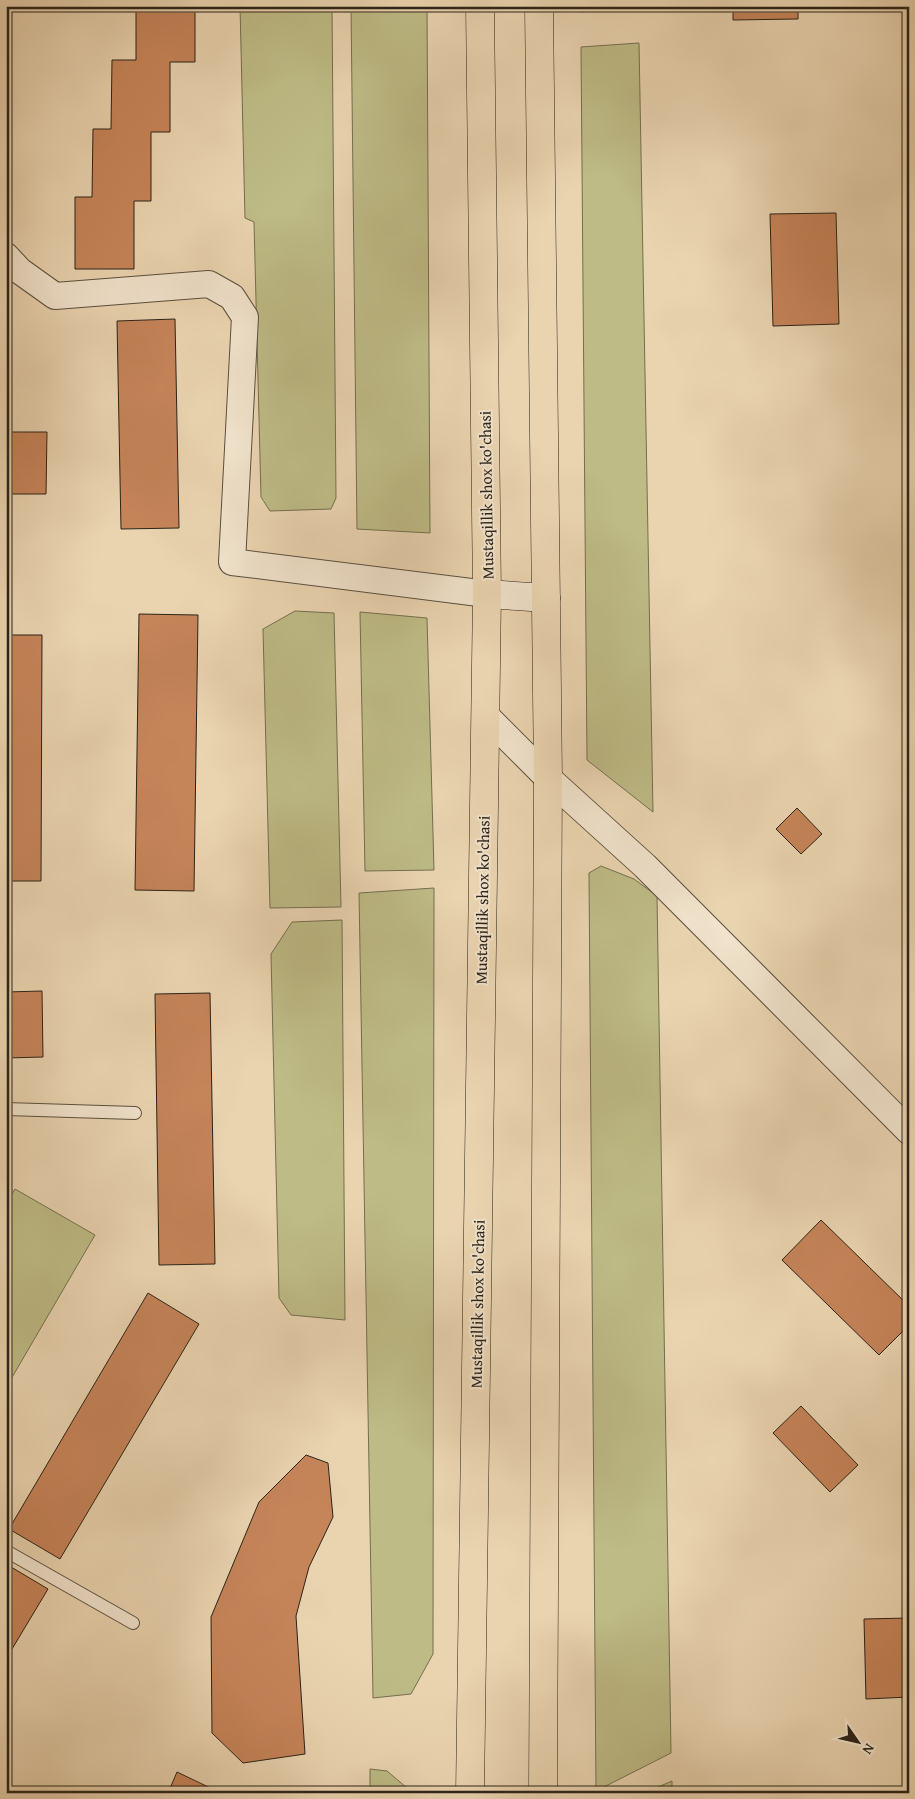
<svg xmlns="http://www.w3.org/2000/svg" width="915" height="1799" font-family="'Gentium Book Plus',serif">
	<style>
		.green { fill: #bebb86; stroke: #746f50 }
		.building { fill: #c68459; stroke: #2b2319 }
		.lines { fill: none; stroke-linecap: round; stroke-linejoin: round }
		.lane-casing { stroke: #5b4f3f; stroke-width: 14 }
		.street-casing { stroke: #5b4f3f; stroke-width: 28 }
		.secondary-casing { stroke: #2b2319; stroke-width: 29 }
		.primary-casing { stroke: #2b2319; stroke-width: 29 }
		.lane { stroke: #f1e3cc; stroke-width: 12 }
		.street { stroke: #f1e3cc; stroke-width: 26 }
		.secondary { stroke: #f1e3cc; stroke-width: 28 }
		.primary { stroke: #ead4b0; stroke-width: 28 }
		.labels { text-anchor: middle; stroke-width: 4; stroke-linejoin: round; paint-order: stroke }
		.street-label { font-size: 16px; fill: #2b2319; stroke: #f1e3cc }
	</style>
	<rect width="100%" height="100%" fill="#ead4b0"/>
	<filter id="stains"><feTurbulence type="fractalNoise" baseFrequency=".004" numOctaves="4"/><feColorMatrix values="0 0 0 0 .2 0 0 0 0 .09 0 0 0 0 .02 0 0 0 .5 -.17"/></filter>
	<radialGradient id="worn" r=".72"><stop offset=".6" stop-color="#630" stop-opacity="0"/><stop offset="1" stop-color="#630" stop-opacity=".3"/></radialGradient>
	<!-- green -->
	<path class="green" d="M 240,6 L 332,6 L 336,498 L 331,509 L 270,511 L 261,497 L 254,222 L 245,218 Z
		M 351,6 L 427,6 L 430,533 L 357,529 Z
		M 581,6 L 633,6 L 581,12 Z
		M 639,43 L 653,812 L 587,760 L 581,47 Z
		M 295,611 L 334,613 L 341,907 L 270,908 L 263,629 Z
		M 360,612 L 427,618 L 434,870 L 365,871 Z
		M 601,866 L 634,879 L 657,896 L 671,1753 L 596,1791 L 589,873 Z
		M 434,888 L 433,1654 L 411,1694 L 373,1698 L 359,893 Z
		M 342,920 L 345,1320 L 291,1315 L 279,1298 L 271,954 L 292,922 Z
		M 15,1189 L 95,1235 L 7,1386 L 6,1204 Z
		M 370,1769 L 387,1771 L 407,1788 L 409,1793 L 370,1793 Z
		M 672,1781 L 672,1793 L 644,1793 Z"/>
	<!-- building -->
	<path class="building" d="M 136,6 L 195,6 L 195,62 L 170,62 L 170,132 L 151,132 L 151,201 L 134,201 L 134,269 L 75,269 L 75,197 L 92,197 L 93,129 L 111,129 L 112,60 L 136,60 Z
		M 733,6 L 798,6 L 798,19 L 733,20 Z
		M 836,213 L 839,324 L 773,326 L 770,214 Z
		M 175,319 L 179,528 L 121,529 L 117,321 Z
		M 6,432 L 47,432 L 46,494 L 6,494 Z
		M 139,614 L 198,615 L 194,891 L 135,890 Z
		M 6,635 L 42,635 L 41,881 L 6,881 Z
		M 797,808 L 822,834 L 801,854 L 776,829 Z
		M 42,991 L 43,1057 L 6,1058 L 6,992 Z
		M 210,993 L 215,1264 L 159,1265 L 155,994 Z
		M 821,1220 L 909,1306 L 909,1325 L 879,1355 L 782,1260 Z
		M 148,1293 L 199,1324 L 60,1559 L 9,1529 Z
		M 801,1406 L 858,1465 L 830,1492 L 773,1433 Z
		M 306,1455 L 328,1463 L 333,1517 L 309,1567 L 296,1616 L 305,1754 L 243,1763 L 212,1733 L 211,1617 L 259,1502 Z
		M 6,1564 L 48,1589 L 6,1659 Z
		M 909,1618 L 909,1697 L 866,1699 L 864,1619 Z
		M 177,1772 L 221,1793 L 168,1793 Z"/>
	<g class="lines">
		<defs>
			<path id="lane" d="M 6,1109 L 135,1113
				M 6,1551 L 133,1623"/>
			<path id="street" d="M 6,256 L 20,271 L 55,296 L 209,284 L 232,297 L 245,317 L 232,562 L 487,594
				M 485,715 L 548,778 L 645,866 L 909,1131"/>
			<path id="secondary" d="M 487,594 L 546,598"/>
			<path id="primary" d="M 539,6 L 548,778 L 543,1793
				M 470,1793 L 487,594 L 480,6"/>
		</defs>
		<!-- lane casing -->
		<use href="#lane" class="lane-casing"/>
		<!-- street casing -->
		<use href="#street" class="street-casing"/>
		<!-- secondary casing -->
		<use href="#secondary" class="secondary-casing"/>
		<!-- primary casing -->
		<use href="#primary" class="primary-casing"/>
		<!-- lane -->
		<use href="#lane" class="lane"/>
		<!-- street -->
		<use href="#street" class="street"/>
		<!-- secondary -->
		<use href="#secondary" class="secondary"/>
		<!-- primary -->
		<use href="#primary" class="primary"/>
	</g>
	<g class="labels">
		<!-- street labels -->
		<g class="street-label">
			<text transform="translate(486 495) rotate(-91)" y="6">Mustaqillik shox ko'chasi</text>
			<text transform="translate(482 900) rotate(-89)" y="6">Mustaqillik shox ko'chasi</text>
			<text transform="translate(477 1304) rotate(-89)" y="6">Mustaqillik shox ko'chasi</text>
		</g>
	</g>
	<!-- margin -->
	<rect width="915" height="1799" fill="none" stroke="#ead4b0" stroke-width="25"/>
	<rect x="8" y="8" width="900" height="1784" fill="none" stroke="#2b2319" stroke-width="2.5"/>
	<rect x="12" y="12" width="890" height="1774" fill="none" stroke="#2b2319"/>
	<!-- north arrow -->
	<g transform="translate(858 1742) rotate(124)" stroke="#f1e3cc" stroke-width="4" paint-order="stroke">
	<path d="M0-4L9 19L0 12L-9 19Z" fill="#2b2319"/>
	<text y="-8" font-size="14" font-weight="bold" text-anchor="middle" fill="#2b2319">N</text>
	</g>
	<rect width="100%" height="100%" filter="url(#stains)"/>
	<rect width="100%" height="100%" fill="url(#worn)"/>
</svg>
